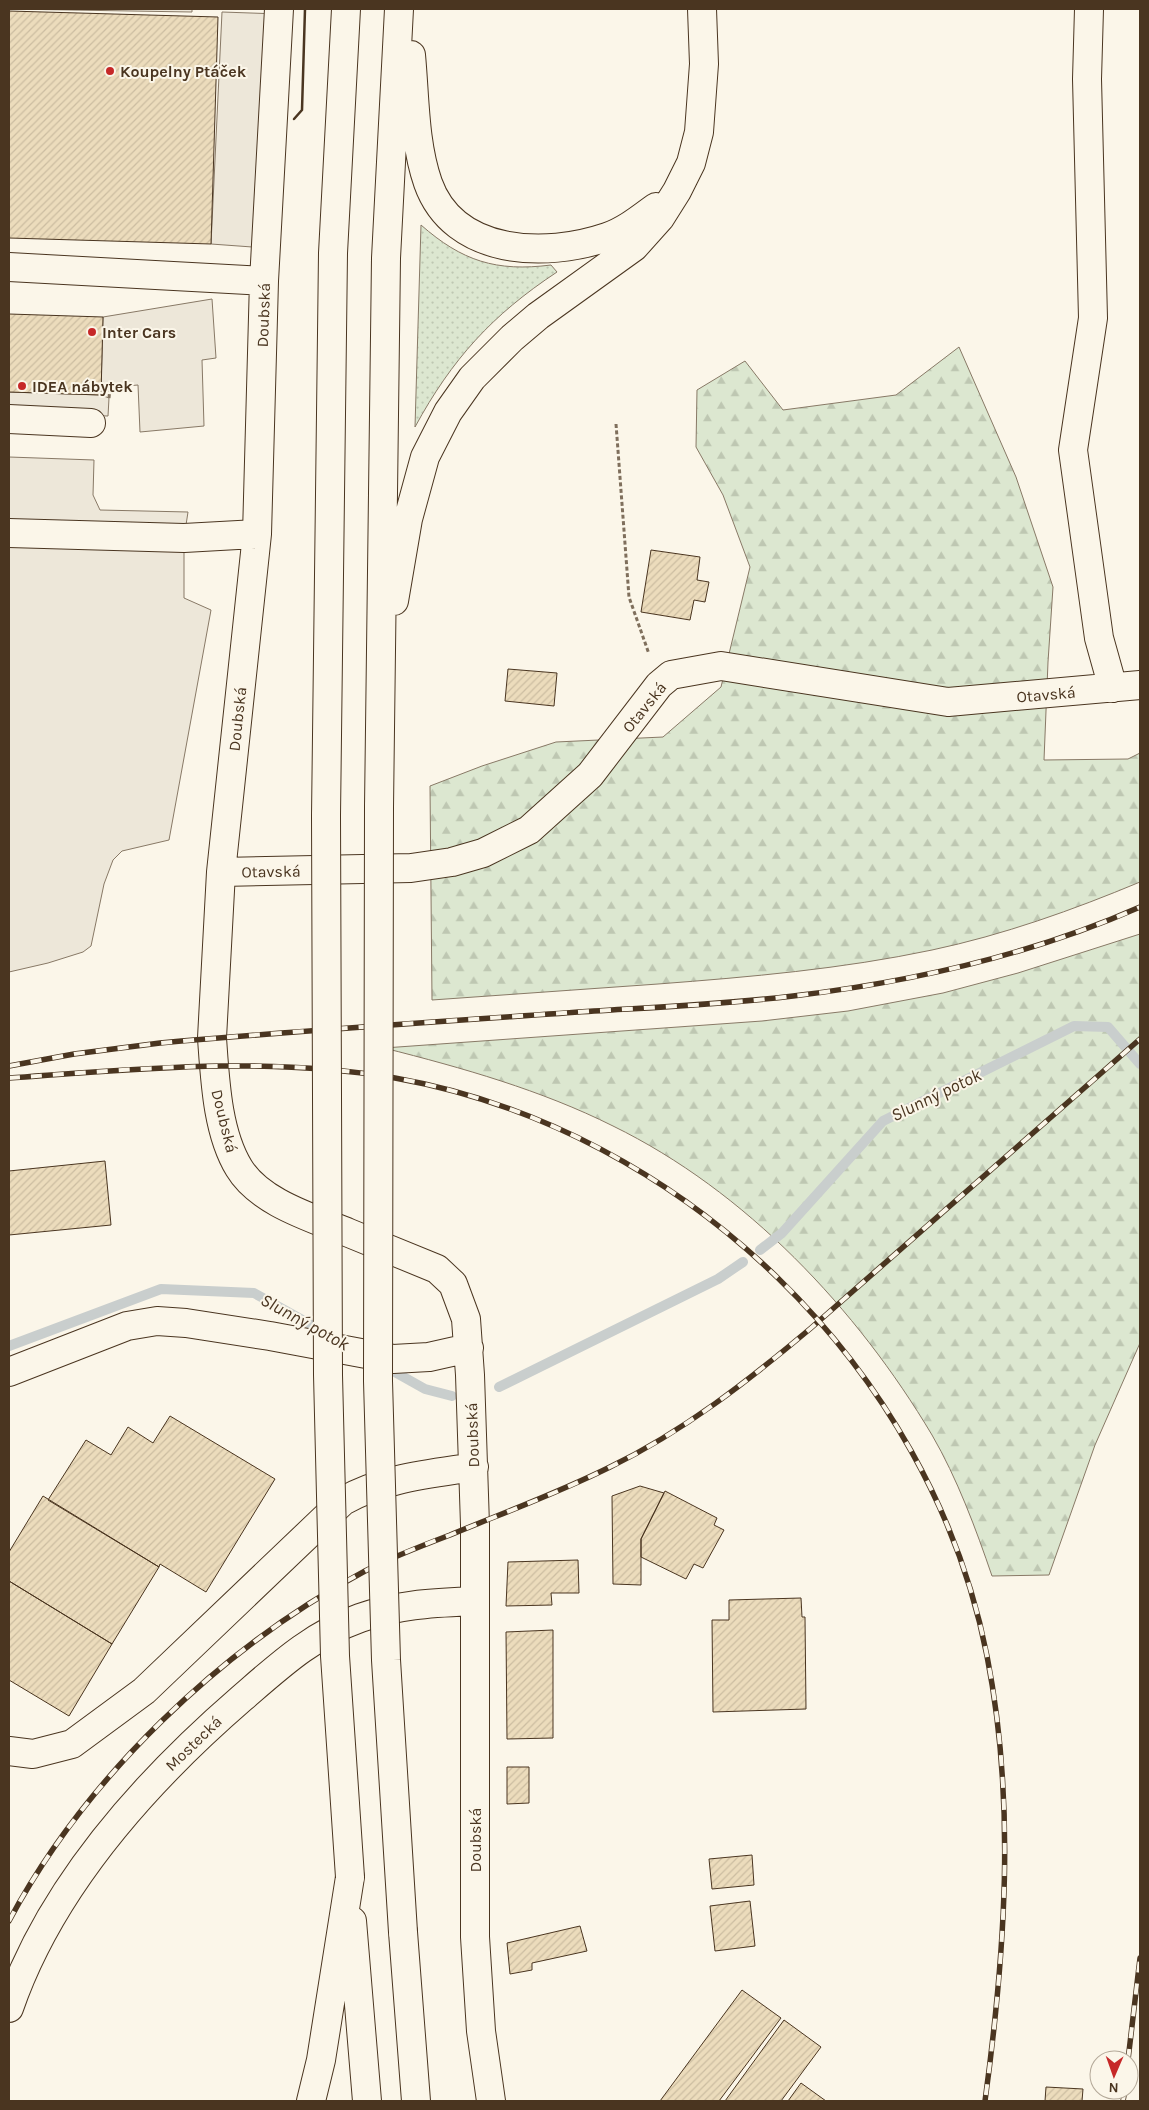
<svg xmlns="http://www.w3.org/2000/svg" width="1149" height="2110" font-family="Karla,sans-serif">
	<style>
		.grass { fill: url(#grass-dots); stroke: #887966 }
		.forest { fill: url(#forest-firs); stroke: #887966 }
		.parking { fill: #ede7d9; stroke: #887966 }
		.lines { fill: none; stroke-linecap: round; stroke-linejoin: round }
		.stream { stroke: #c9cecd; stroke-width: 10 }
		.building { fill: url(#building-hatch); stroke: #4a3520 }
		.minor-casing { stroke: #4a3520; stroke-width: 30 }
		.highway-casing { stroke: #4a3520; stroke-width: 30 }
		.path { stroke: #7f6f5c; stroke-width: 3; stroke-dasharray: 4 2.5; stroke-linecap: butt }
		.minor { stroke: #fbf6e9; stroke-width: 28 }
		.highway { stroke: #fbf6e9; stroke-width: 28 }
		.rail-casing { stroke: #4a3520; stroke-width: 5.5 }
		.rail { stroke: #fbf6e9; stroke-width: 4; stroke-dasharray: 11; stroke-linecap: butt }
		.highway-bridge-casing { stroke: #4a3520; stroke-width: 30; stroke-linecap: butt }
		.highway-bridge { stroke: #fbf6e9; stroke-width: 28 }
		.wall { stroke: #4a3520; stroke-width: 2.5 }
		.poi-dot { fill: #c62828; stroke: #fbf6e9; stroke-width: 2 }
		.labels { text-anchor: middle; stroke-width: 4; stroke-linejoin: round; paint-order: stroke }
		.poi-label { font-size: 16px; font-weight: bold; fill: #4a3520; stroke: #fbf6e9; text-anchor: start }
		.street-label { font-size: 16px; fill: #4a3520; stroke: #fbf6e9 }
		.water-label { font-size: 18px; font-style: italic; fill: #4a3520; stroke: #fbf6e9 }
	</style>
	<defs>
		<pattern id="grass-dots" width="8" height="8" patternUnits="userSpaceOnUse" patternTransform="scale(1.25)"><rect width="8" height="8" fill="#dce7d0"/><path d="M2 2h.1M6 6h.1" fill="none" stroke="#bec7b2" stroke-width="1.8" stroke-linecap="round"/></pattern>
		<pattern id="forest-firs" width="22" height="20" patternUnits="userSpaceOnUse" patternTransform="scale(1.25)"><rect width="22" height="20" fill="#dce7d0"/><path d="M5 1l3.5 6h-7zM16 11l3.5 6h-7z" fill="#bec7b2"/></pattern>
		<pattern id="building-hatch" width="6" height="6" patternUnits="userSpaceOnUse" patternTransform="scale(1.25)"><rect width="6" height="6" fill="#ecdcbc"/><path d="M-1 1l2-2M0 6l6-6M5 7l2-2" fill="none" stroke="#ccbda1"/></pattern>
	</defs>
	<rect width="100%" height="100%" fill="#fbf6e9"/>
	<!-- grass -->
	<path class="grass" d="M 421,225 C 462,261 496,272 551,265 L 557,272 C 492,315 452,359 415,427 Z"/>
	<!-- forest -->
	<path class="forest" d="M 959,347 L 1016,477 L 1053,587 L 1048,662 L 1044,760 L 1128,759 L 1140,753 L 1140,882 C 1073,910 1003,935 932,950 C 842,969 750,977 658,984 C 583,989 507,995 432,1000 L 430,786 L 482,766 L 556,742 L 663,737 L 721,687 L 750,567 L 723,495 L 696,447 L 697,390 L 745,361 L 783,410 L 896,395 Z
		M 1140,934 L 1140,1343 L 1095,1445 L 1049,1575 L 992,1576 C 976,1529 957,1478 932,1435 C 857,1309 746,1191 613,1126 C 541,1090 463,1068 384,1048 L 762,1021 L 848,1011 L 943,993 L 1018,973 Z"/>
	<!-- parking -->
	<path class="parking" d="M 9,9 L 192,9 L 192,12 Z
		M 222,12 L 279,14 L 266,248 L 211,244 Z
		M 212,299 L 216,358 L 202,360 L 204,426 L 140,432 L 138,385 L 101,388 L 103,317 Z
		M 9,392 L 101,395 L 109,398 L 108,416 L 9,413 Z
		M 9,457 L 94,460 L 93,495 L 100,510 L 188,512 L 184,538 L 184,598 L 211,610 L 169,840 L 122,851 L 113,860 L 104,884 L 91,946 L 83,952 L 48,963 L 9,972 Z"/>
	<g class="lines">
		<!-- stream -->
		<path class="stream" d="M 760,1250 L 782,1233 L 883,1121 L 1074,1026 L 1108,1027 L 1140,1064
			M 9,1346 L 161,1289 L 254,1293 L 326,1333
			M 384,1366 L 425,1389 L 452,1396
			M 499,1387 L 718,1279 L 743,1262"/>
	</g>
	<!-- building -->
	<path class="building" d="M 9,11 L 218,17 L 211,244 L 9,238 Z
		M 9,314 L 103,317 L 101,395 L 9,392 Z
		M 651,550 L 700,557 L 697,580 L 709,582 L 705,602 L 694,600 L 690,620 L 641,612 Z
		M 508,669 L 557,673 L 554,706 L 505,701 Z
		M 105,1161 L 111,1225 L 9,1235 L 9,1171 Z
		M 170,1416 L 275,1479 L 206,1592 L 160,1564 L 159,1567 L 48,1500 L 86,1440 L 111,1455 L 128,1427 L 153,1443 Z
		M 640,1486 L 664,1493 L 641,1539 L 641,1585 L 613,1584 L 612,1496 Z
		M 665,1491 L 717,1518 L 714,1525 L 724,1530 L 703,1568 L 694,1564 L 686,1579 L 641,1557 L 641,1539 Z
		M 43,1496 L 159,1567 L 112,1644 L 9,1581 L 9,1552 Z
		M 578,1560 L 579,1593 L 551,1593 L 552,1605 L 506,1606 L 508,1562 Z
		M 9,1581 L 112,1644 L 69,1716 L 9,1680 Z
		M 801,1598 L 802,1617 L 805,1617 L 806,1709 L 713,1712 L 712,1620 L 729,1620 L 729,1600 Z
		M 553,1630 L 553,1738 L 507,1739 L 506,1632 Z
		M 507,1767 L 529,1767 L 529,1803 L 507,1804 Z
		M 752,1855 L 754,1885 L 712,1889 L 709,1859 Z
		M 750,1901 L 755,1946 L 715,1951 L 710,1906 Z
		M 580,1926 L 587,1951 L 532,1963 L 532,1970 L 510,1974 L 507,1943 Z
		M 742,1990 L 781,2018 L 719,2101 L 660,2101 Z
		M 784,2020 L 821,2047 L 781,2101 L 725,2101 Z
		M 801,2083 L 826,2101 L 788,2101 Z
		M 1046,2087 L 1083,2089 L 1082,2101 L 1045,2101 Z"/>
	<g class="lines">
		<defs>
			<path id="minor" d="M 279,9 L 264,281 L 257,534 L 221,872 L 212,1038 C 215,1079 217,1132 239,1168 C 260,1203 313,1218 349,1233 C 378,1245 407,1257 437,1269 L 453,1284 L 466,1319 L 470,1375 L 475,1525 L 475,1937 L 481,2031 L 491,2101
				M 1089,9 L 1087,79 L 1093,318 L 1073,450 L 1099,638 L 1113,688
				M 9,267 L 264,281
				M 9,419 L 91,423
				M 9,533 L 184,538 L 257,534
				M 221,872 L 411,868 L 452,862 L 483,853 L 529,830 L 590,775 L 659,685 L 671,675 L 721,666 L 948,702 L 1140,685
				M 9,1372 L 127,1326 L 157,1321 L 186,1323 L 270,1336 L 393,1359 L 429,1357 L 469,1348
				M 9,1751 L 33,1754 L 72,1744 L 144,1691 L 343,1501 C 383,1478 429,1474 474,1467
				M 9,2008 C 51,1886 145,1782 242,1698 C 279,1666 312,1635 360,1618 C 399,1604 434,1603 475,1601"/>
			<path id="highway" d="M 411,55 C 415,97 414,143 428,183 C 454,256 546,258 607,237 C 625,231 641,218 656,207
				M 394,601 L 408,519 L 425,457 L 448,412 L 472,378 L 512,338 L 538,316 L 634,247 L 660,218 L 677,191 L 691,163 L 699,132 L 704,64 L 702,9
				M 379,807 L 386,258 L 399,9
				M 326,816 L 333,253 L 346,9
				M 352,1921 L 367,2101
				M 403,1932 L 416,2101
				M 311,2101 L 321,2060 L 350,1877"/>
		</defs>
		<!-- minor casing -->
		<use href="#minor" class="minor-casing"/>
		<!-- highway casing -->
		<use href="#highway" class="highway-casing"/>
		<!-- path -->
		<path class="path" d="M 109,398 L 110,387
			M 616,424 L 629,597 L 649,654"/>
		<!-- minor -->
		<use href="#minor" class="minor"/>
		<!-- highway -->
		<use href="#highway" class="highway"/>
		<defs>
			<path id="rail" d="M 9,1066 L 74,1054 L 160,1043 C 305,1030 449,1021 594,1011 C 660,1007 727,1004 793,996 C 911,982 1031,955 1140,907
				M 9,1078 C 137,1069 267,1056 395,1078 C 683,1129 931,1368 987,1656 C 1016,1803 1005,1954 985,2101
				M 9,1921 C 86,1777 222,1647 365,1571 C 392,1557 421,1546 450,1535 C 503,1513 558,1493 610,1467 C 684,1431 748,1381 811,1328 L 1140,1039
				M 1128,2060 L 1140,1958
				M 1123,2101 L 1125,2090"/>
		</defs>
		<!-- rail casing -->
		<use href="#rail" class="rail-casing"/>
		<!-- rail -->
		<use href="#rail" class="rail"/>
		<defs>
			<path id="highway-bridge" d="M 379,807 L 378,1381 L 386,1660 L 403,1932
				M 326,816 L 328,1375 L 335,1656 L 350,1877"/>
		</defs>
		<!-- highway-bridge casing -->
		<use href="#highway-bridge" class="highway-bridge-casing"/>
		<!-- highway-bridge -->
		<use href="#highway-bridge" class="highway-bridge"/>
		<!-- wall -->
		<path class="wall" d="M 294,119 L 302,110 L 305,9"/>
	</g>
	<!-- markers -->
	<g class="poi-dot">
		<circle cx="110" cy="71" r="5"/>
		<circle cx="92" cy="332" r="5"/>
		<circle cx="22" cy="386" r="5"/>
	</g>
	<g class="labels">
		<!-- poi labels -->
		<g class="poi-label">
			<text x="120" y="77">Koupelny Ptáček</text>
			<text x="102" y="338">Inter Cars</text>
			<text x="32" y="392">IDEA nábytek</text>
		</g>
		<!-- street labels -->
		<g class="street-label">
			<text transform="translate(263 315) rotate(-88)" y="6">Doubská</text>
			<text transform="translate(1046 694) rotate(-5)" y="6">Otavská</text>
			<text transform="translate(644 707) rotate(-51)" y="6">Otavská</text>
			<text transform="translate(237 719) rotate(-84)" y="6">Doubská</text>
			<text transform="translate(271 871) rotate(-1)" y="6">Otavská</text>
			<text transform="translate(225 1121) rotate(76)" y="6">Doubská</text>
			<text transform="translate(472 1435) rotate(-92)" y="6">Doubská</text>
			<text transform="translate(193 1743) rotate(-44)" y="6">Mostecká</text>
			<text transform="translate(475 1840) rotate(-90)" y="6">Doubská</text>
		</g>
		<!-- water labels -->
		<g class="water-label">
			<text transform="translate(936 1095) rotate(-26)" y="6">Slunný potok</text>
			<text transform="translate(305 1322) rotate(29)" y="6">Slunný potok</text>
		</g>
	</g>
	<!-- border -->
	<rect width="1149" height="2110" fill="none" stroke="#4a3520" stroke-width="20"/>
	<!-- north arrow -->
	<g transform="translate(1114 2075) rotate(182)"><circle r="24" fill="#fbf6e9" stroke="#b4a999"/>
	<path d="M0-4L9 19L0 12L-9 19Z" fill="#c62828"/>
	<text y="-8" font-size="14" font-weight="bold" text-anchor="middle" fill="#4a3520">N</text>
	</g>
</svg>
